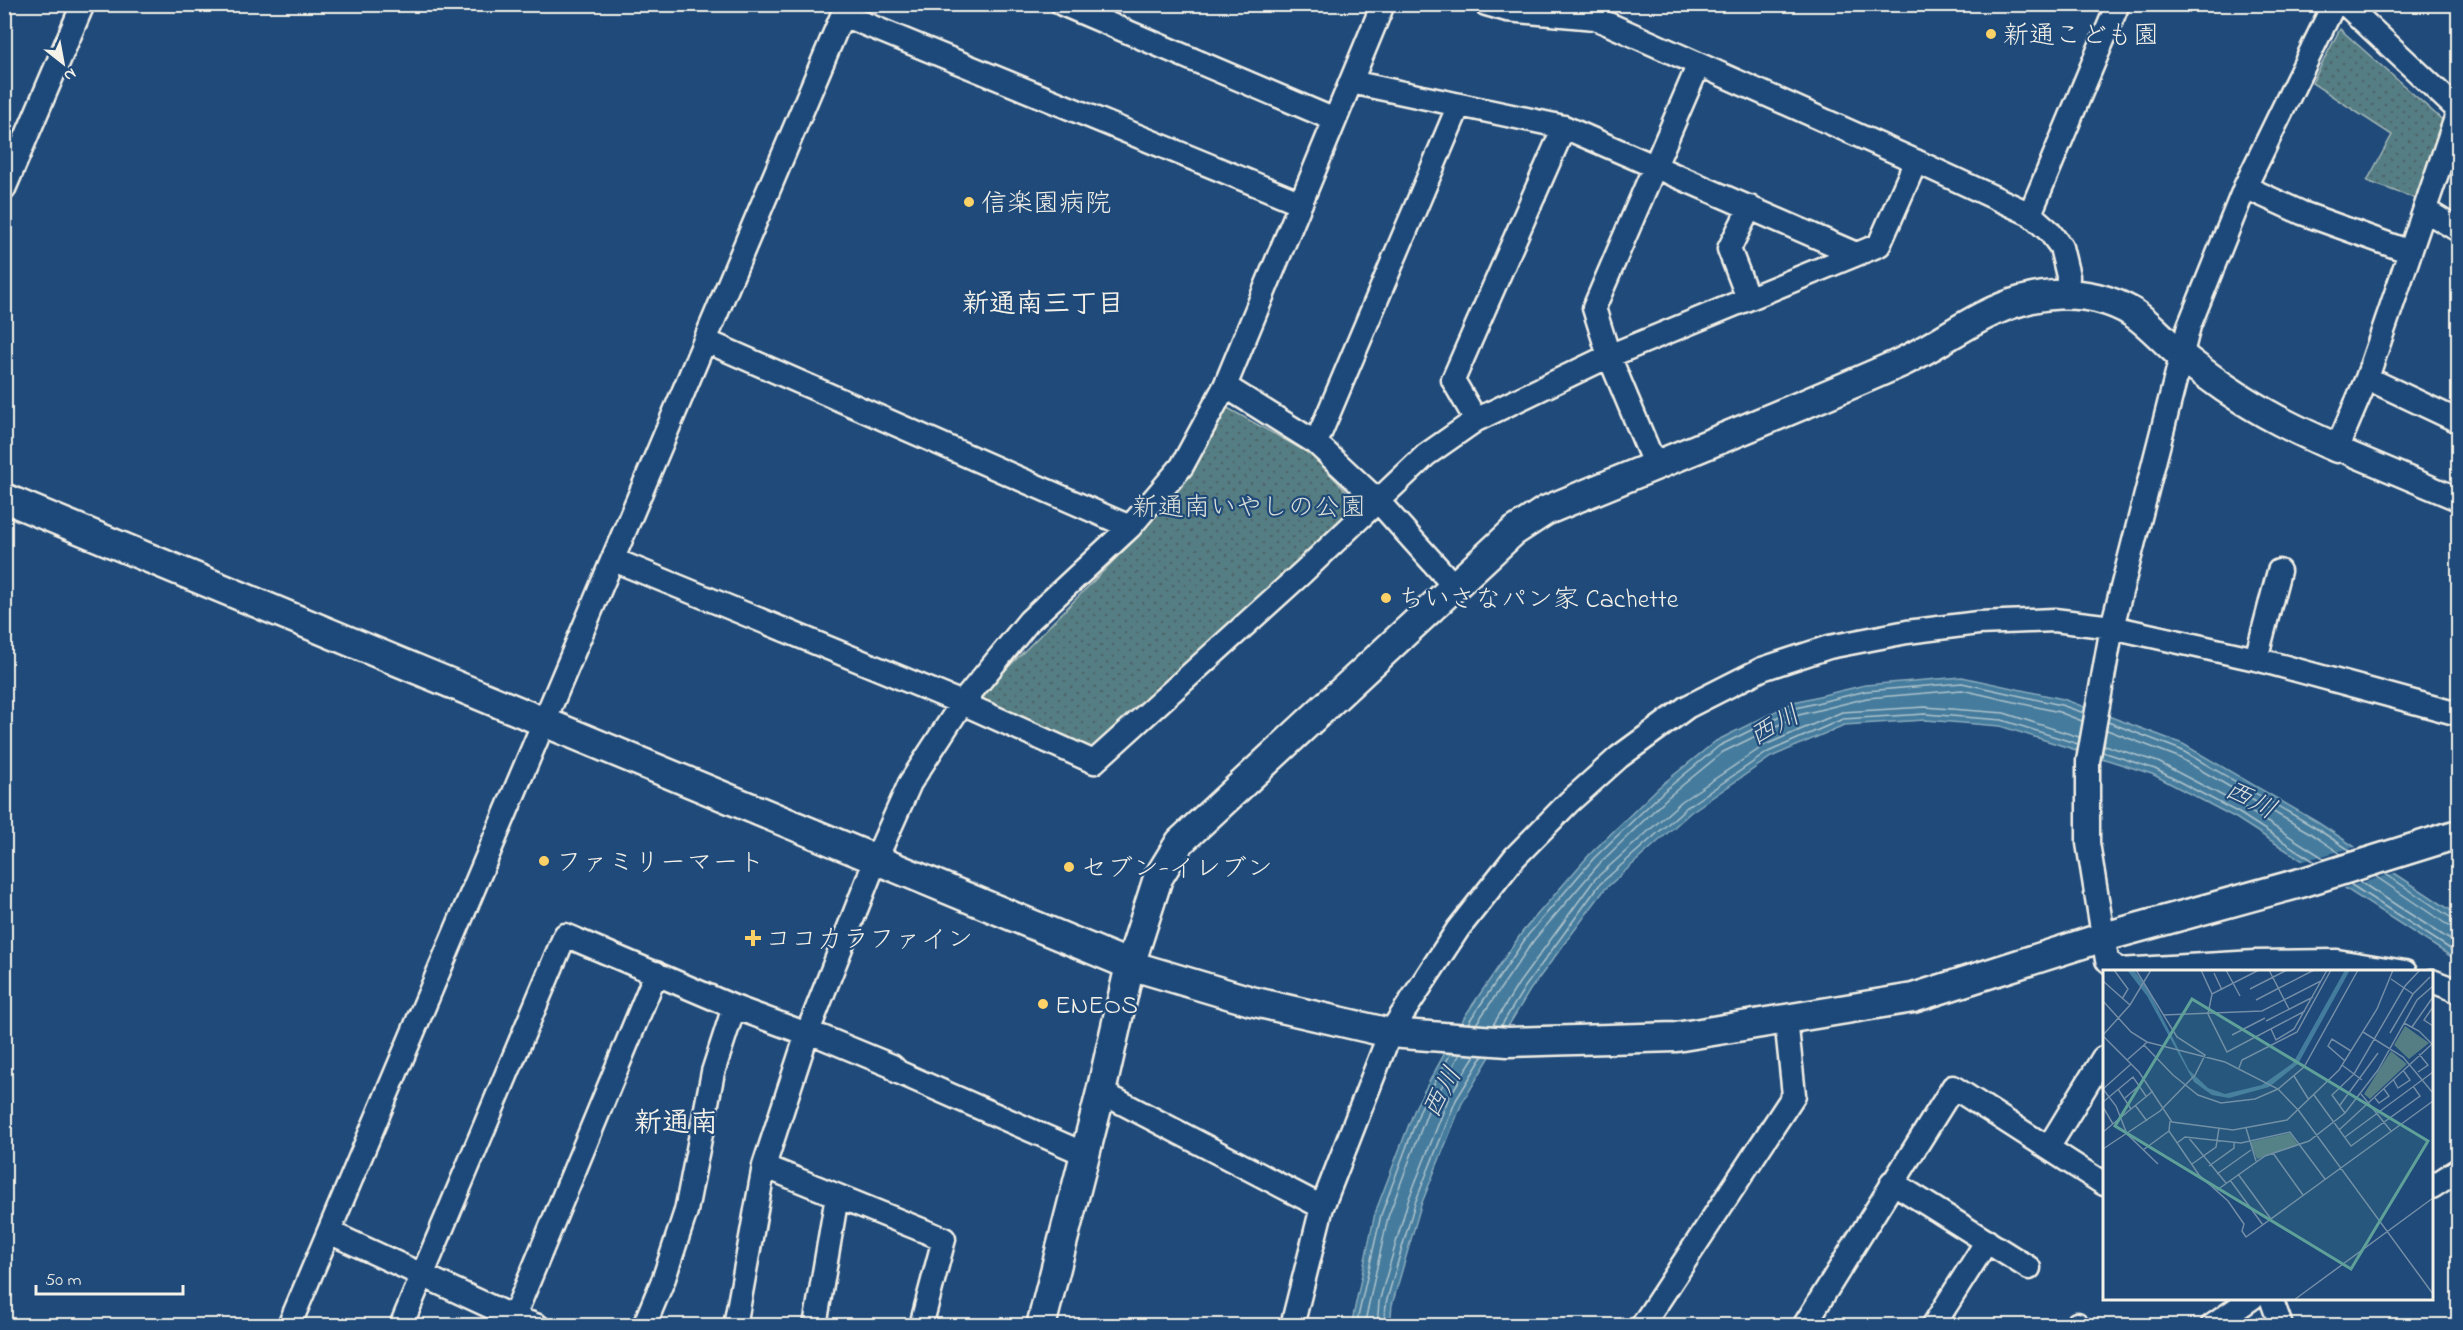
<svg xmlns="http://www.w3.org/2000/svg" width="2463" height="1330" font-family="'Indie Flower','Klee One',sans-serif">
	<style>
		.grass { fill: url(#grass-dots); stroke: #a4b7b6; stroke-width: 1.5 }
		.water { fill: #447c9e; stroke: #8aabbc; stroke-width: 1.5 }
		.pier { fill: #1f4a7a }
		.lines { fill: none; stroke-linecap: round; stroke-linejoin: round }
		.shore { stroke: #aec2ca; stroke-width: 1.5 }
		.minor-casing { stroke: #f4f1e8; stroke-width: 27 }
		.tertiary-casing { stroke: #f4f1e8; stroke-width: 33 }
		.minor { stroke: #1f4a7a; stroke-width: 22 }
		.tertiary { stroke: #1f4a7a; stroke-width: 28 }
		.poi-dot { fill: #ffd166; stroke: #1f4a7a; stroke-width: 2 }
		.labels { text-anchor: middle; stroke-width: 4.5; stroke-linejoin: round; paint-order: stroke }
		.poi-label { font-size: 26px; fill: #f4f1e8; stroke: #1f4a7a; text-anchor: start }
		.park-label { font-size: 26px; fill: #dce0d9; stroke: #1f4a7a }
		.neighbourhood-label { font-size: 27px; font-weight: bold; fill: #f4f1e8; stroke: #1f4a7a }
		.water-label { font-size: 27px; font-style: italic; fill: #dadfdd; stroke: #1f4a7a }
		.quarter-label { font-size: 28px; font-weight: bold; fill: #f4f1e8; stroke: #1f4a7a }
		.inset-road { fill: none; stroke: #748da6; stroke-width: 1.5 }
		.view { fill: #5fa199; fill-opacity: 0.15; stroke: #5fa199; stroke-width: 3 }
		.inset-edge { fill: none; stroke: #f4f1e8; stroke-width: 3 }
	</style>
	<defs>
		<pattern id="grass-dots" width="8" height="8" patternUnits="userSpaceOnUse" patternTransform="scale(1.5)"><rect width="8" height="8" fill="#547d84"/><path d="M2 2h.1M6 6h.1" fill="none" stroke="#4f6568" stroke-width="1.8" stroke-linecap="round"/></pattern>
	</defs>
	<rect width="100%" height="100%" fill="#1f4a7a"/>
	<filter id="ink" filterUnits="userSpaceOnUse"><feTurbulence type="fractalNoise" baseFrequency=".0167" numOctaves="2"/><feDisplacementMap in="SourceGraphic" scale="12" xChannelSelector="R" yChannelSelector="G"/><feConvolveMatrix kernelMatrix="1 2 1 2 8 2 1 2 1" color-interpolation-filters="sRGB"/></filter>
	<g filter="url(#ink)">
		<!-- grass -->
		<path class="grass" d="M 2340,29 L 2448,125 L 2422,201 L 2367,181 L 2392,135 L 2312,83 Z
			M 1224,406 L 1312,455 L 1360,506 L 1093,755 L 974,702 L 1139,535 Z"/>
		<!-- water -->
		<path class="water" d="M 1962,677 L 2063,699 L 2183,744 L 2317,822 L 2458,915 L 2458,961 L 2236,818 L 2152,774 L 2000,726 L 1925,720 L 1844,725 L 1771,757 L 1691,812 L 1605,889 L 1530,990 L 1462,1103 L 1421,1205 L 1392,1305 L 1390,1325 L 1351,1326 L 1375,1213 L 1416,1106 L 1465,1016 L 1523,931 L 1590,854 L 1659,787 L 1716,741 L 1794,702 L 1865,685 Z"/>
		<!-- pier -->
		<path class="pier" d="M 2359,846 L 2398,872 L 2341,889 L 2299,862 Z"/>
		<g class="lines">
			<!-- shore -->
			<path class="shore" d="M 2108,722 L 2181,750 L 2314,827 L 2351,851
				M 2107,730 L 2178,757 L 2310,833 L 2341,854
				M 2104,745 L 2158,762 L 2242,806 L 2325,859
				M 2103,752 L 2155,769 L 2239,813 L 2315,862
				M 2384,873 L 2453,919 L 2458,920
				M 2375,876 L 2449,926 L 2458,928
				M 2359,881 L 2458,945
				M 2350,884 L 2458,954
				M 1468,1023 L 1528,935 L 1594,858 L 1663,792 L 1719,746 L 1796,708 L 1866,691 L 1962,683 L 2061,705 L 2084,713
				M 1476,1024 L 1534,940 L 1600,863 L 1668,797 L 1723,752 L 1799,715 L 1867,698 L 1962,690 L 2059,712 L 2082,721
				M 1493,1025 L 1519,983 L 1595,879 L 1682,801 L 1765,745 L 1842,712 L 1925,707 L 2004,713 L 2079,737
				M 1501,1026 L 1525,987 L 1600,884 L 1687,807 L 1768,752 L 1843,719 L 1925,714 L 2002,720 L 2078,744
				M 1356,1326 L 1381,1215 L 1421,1108 L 1451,1053
				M 1364,1326 L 1388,1217 L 1428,1111 L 1460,1054
				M 1377,1326 L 1379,1302 L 1408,1201 L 1449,1097 L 1475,1055
				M 1384,1326 L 1386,1303 L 1415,1203 L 1456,1100 L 1483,1056"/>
			<defs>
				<path id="minor" d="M 1062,4 L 1335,120
					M 1486,4 L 1507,10 L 1595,18 L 1920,163 L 2030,214 L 2049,231 L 2061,247 L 2068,276 L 2067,295
					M 2334,4 L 2245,187 L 2189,326 L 2112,627 L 2088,761 L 2088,843 L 2107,960 L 2119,970 L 2255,962 L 2337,961 L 2405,972
					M 2345,4 L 2458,110
					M 843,15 L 1301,203
					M 1351,82 L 1564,127 L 1856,254
					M 2458,112 L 2367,378 L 2337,448 L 2458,499
					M 2245,187 L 2302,213 L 2410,252
					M 4,189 L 83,4
					M 2425,210 L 2458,230
					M 2030,214 L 2118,4
					M 1748,298 L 1729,249 L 1750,207
					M 706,341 L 1130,527
					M 2367,378 L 2458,421
					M 1225,386 L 1316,443 L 1377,500 L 1455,587
					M 1476,420 L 1453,380 L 1564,127
					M 1316,443 L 1459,105
					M 1655,466 L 1609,356 L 1594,308 L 1698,66
					M 614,560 L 962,703 L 1094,762 L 1302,573 L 1426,455 L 1476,420 L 1609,356 L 1879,245 L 1916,161
					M 2256,659 L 2279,571
					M 2432,981 L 2458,991
					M 1101,1092 L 1322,1207
					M 2048,1148 L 2103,1058
					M 764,1166 L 944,1239 L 921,1326
					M 1892,1182 L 2029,1268
					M 2432,1187 L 2458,1170
					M 329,1232 L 513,1317 L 538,1326
					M 2271,1298 L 2281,1326
					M 289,1326 L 847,4
					M 401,1326 L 565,935 L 734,1007 L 807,1034 L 822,1037 L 892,1066 L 898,1072 L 1085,1154
					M 510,1326 L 656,973
					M 644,1326 L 664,1278 L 686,1211 L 713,1072 L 734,1007
					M 735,1326 L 764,1166 L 807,1034 L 876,859 L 910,783 L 962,703 L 1029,621 L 1130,527 L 1182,466 L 1225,386 L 1383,4
					M 815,1326 L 837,1196
					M 1292,1326 L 1322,1207 L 1390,1033 L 1458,929 L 1515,857 L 1569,802 L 1619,757 L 1687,707 L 1762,669 L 1829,647 L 1907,632 L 1978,623 L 2054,620 L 2112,627 L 2256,659 L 2458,714
					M 1642,1326 L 1794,1095 L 1786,1019
					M 1804,1326 L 1953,1087 L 2104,1184
					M 1933,1326 L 1987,1241
					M 2077,1326 L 2077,1324
					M 2212,1326 L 2252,1298"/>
				<path id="tertiary" d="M 4,498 L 1130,965 L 1251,1001 L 1390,1033 L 1508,1042 L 1676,1037 L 1913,998 L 2104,937 L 2304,882 L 2458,834
					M 1041,1326 L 1101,1092 L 1130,965 L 1158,878 L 1180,842 L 1513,532 L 1545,511 C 1663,462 1783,415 1900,363 C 1941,344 1977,313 2021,301 C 2044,294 2073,292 2097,298 C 2141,309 2150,329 2182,356 C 2195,367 2211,378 2225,388 C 2263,414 2296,430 2337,448"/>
			</defs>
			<!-- minor casing -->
			<use href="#minor" class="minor-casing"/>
			<!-- tertiary casing -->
			<use href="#tertiary" class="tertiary-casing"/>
			<!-- minor -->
			<use href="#minor" class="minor"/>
			<!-- tertiary -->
			<use href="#tertiary" class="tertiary"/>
		</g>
	</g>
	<!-- markers -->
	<g class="poi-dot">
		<circle cx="1991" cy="34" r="6"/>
		<circle cx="969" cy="202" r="6"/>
		<circle cx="1386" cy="598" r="6"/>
		<circle cx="544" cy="861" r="6"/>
		<circle cx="1069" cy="867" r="6"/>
		<path d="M750 929h6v6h6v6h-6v6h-6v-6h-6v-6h6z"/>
		<circle cx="1043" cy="1004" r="6"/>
	</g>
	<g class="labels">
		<!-- poi labels -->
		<g class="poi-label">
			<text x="2003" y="43">新通こども園</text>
			<text x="981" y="211">信楽園病院</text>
			<text x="1398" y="607">ちいさなパン家 Cachette</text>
			<text x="556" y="870">ファミリーマート</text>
			<text x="1081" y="876">セブン-イレブン</text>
			<text x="765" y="947">ココカラファイン</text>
			<text x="1055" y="1013">ENEOS</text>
		</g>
		<!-- park labels -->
		<g class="park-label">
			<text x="1249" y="515">新通南いやしの公園</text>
		</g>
		<!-- neighbourhood labels -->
		<g class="neighbourhood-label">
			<text x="1043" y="312">新通南三丁目</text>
		</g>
		<!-- water labels -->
		<g class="water-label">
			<text transform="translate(1774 725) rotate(-29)" y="9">西川</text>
			<text transform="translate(2251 799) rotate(27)" y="9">西川</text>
			<text transform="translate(1441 1092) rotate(-62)" y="9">西川</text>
		</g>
		<!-- quarter labels -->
		<g class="quarter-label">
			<text x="676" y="1131">新通南</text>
		</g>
	</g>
	<!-- overview -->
	<g transform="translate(2103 970)">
		<rect width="330" height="330" fill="#1f4a7a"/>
		<path d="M 302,56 L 326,73 L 306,89 L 291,75 ZM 288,81 L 304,94 L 267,129 L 261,124 ZM 187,163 L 195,175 L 154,189 L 147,172 Z" fill="#547d84"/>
		<path d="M 24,0 L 31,0 L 45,19 L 86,100 L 105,118 L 122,124 L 159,115 L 190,93 L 242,0 L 247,0 L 195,94 L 166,117 L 126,128 L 109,125 L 91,112 L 44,26 Z" fill="#447c9e"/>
		<path class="inset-road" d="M 11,0 L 25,19 L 19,29M 98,0 L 109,24 L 156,0M 123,0 L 137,26M 166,0 L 186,39M 111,3 L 119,20M 288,9 L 310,24M 0,11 L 27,35M 147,19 L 184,0M 109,24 L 105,44 L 124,82 L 202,41M 153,30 L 211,0M 0,31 L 28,62 L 44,72 L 122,92 L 175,119 L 196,141 L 330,324M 330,37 L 321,50 L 330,56M 60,45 L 159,41 L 218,11 L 224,0M 163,51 L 210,27M 301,53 L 316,61 L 330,75M 309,57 L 330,27M 168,59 L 173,70 L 191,59 L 218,11M 260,62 L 300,87 L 330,123M 287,63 L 310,24 L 327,7M 0,65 L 27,35 L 48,0M 129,65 L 162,48M 0,66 L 36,102 L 69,152 L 130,160 L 184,150 L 236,100 L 274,39 L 290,0M 44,72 L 41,75 L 70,105 L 95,125 L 118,133 L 152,129 L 175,119 L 201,97 L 255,0M 24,90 L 41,75M 242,91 L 225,76 L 229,69 L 248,81M 239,95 L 259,110M 136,98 L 139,90 L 194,62 L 228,0M 315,102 L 325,95 L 316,84M 191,106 L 206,130M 290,109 L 295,118 L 307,110 L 300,100M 0,119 L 13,136 L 24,164 L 55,194M 0,119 L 28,94M 15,119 L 28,139M 258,124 L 288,161M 211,125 L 248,176 L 317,126 L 310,116M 22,128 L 36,116M 272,128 L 276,133 L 286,126 L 281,119M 0,132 L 30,107 L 43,126M 32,135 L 44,151M 237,135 L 275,83M 0,137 L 10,154M 242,143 L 229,125 L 251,104 L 302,16 L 317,0M 67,151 L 66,161 L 96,205 L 125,231 L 141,254 L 139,261 L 143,267 L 330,131M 143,158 L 153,191M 236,160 L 329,74M 0,162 L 50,121M 85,167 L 123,213M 242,167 L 330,102M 74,173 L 82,167 L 138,173 L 187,162 L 222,209M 0,179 L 57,141 L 92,105 L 102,85 L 74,67 L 33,0M 40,180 L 66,161M 170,183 L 200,225M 89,194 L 113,177 L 116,158M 106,196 L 131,178 L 131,173M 114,204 L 148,180M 135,204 L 168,249M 127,210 L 160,255M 114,220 L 162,186 L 206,171 L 242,143 L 275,100 L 314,30 L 330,16M 191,330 L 330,228"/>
		<path class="view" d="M 89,29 L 325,171 L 248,299 L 12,156 Z"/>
		<rect width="330" height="330" class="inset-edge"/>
	</g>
	<!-- margin -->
	<rect width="2463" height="1330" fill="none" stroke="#1f4a7a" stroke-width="24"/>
	<rect x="12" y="12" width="2439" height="1306" fill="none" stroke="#f4f1e8" stroke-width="2" filter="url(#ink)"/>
	<!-- north arrow -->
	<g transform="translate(63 63) rotate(149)" stroke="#1f4a7a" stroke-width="4.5" paint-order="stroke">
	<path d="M0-4.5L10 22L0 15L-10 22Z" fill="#f4f1e8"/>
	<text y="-9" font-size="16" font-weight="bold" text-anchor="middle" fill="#f4f1e8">N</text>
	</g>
	<!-- scale -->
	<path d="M36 1285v9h147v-9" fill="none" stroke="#f4f1e8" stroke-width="3"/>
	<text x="45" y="1285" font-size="18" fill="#f4f1e8" stroke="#1f4a7a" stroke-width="4.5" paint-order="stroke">50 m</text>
</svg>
